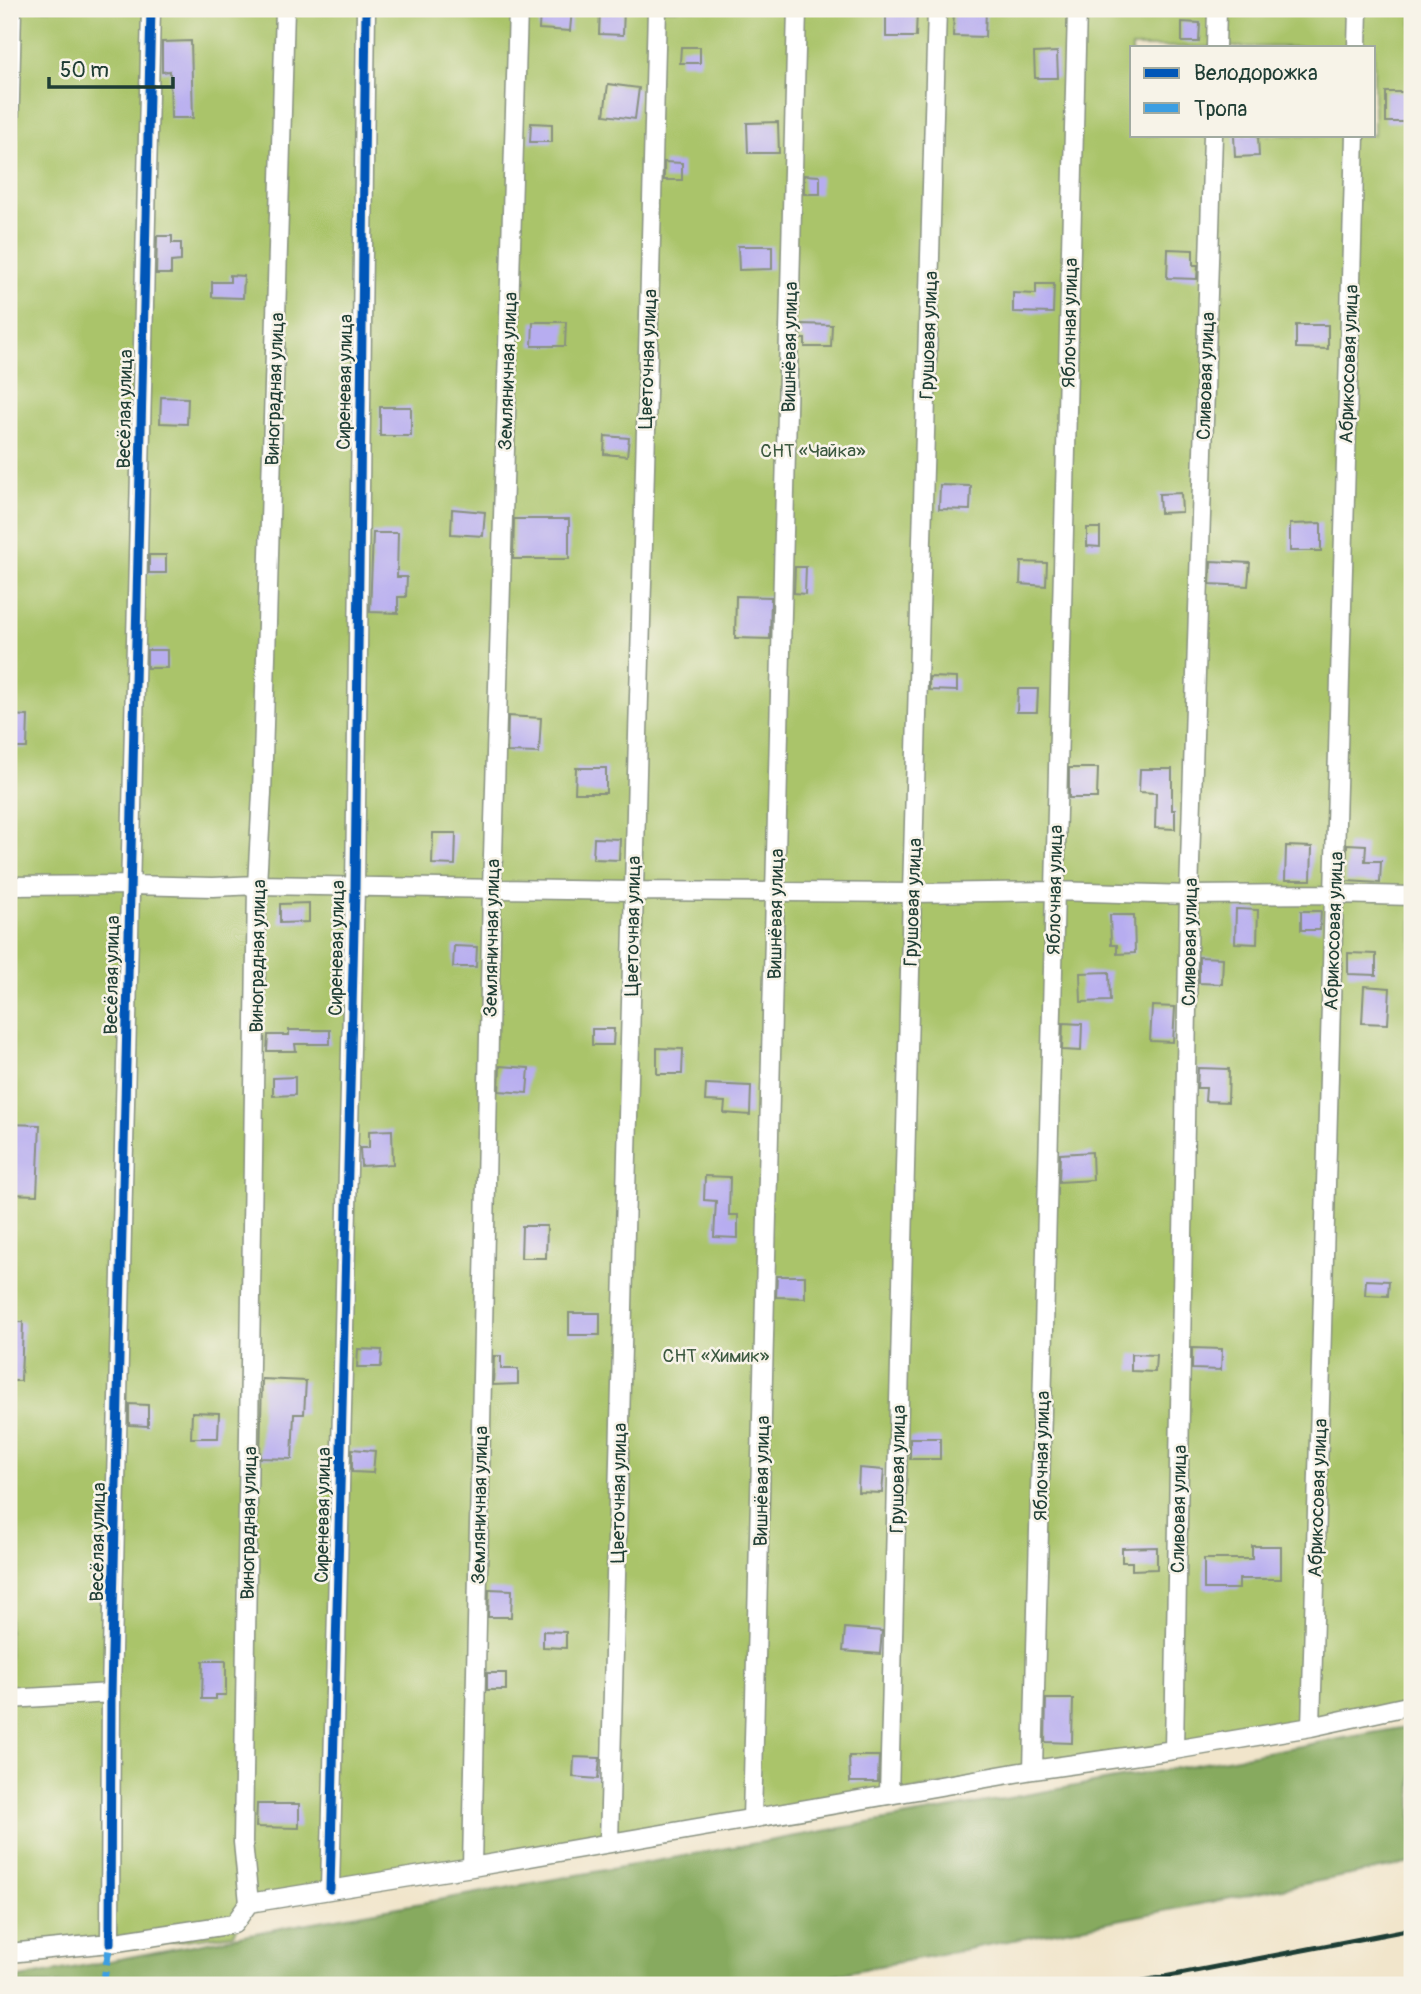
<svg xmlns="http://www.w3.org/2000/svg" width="1421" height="1994" font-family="Pangolin,sans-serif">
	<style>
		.green { fill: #aac46b; stroke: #648050; stroke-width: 2; fill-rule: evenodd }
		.forest { fill: #87aa5f; stroke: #53744a; stroke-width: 2 }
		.building { fill: #b7adf0 }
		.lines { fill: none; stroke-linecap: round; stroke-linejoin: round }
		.minor-casing { stroke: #889180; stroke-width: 21 }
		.minor { stroke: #fff; stroke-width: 18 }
		.rail { stroke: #1f3d34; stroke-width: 5 }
		.quiet { stroke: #3c9ee2; stroke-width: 7; stroke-dasharray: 14 7; stroke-linecap: butt }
		.cycleway-casing { stroke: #f7f3e8; stroke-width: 13 }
		.cycleway { stroke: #0057b8; stroke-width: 9 }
		.labels { text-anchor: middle; stroke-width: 5; stroke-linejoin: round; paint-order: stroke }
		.street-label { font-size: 19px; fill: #1f3d34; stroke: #f7f3e8 }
		.park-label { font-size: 19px; fill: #3b583f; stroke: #f7f3e8 }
	</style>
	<rect width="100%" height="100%" fill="#f7f3e8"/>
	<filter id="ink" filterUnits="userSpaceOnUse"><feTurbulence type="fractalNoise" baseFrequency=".0143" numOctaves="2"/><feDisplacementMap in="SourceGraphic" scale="14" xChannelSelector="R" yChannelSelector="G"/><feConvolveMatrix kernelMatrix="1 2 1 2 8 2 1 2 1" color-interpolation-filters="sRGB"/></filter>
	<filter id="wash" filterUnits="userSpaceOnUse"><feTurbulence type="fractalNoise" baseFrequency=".00686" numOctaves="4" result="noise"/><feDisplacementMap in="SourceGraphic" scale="28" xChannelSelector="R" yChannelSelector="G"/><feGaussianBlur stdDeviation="1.57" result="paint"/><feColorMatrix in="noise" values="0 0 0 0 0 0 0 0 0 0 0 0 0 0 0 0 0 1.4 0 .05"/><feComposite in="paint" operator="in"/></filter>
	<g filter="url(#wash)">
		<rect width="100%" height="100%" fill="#f1e5cb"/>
		<!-- green -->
		<path class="green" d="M 9,9 L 1412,9 L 1412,1705 L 249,1903 L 234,1934 L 9,1961 ZM 1132,47 L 1374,47 L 1374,135 L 1132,135 Z"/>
		<!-- forest -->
		<path class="forest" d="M 1412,1726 L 1412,1863 L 781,1985 L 9,1985 L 9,1980 L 292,1926 Z"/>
		<g id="blocks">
			<!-- building -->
			<path class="building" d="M 540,9 L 572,9 L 570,31 L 539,29 Z
				M 600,9 L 624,9 L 623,35 L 599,34 Z
				M 886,9 L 917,9 L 916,37 L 886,37 Z
				M 954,9 L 986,10 L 985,37 L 953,36 Z
				M 1182,22 L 1200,23 L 1199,42 L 1182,42 Z
				M 191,41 L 193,118 L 171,118 L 170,71 L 162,72 L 162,42 Z
				M 681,47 L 700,47 L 700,63 L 680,63 Z
				M 1057,52 L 1058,78 L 1035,78 L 1034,53 Z
				M 608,84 L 639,88 L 635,119 L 604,115 Z
				M 1386,92 L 1412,92 L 1412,122 L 1386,122 Z
				M 778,122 L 779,153 L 748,153 L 747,123 Z
				M 531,123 L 552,124 L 552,142 L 530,142 Z
				M 1234,135 L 1258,135 L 1259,156 L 1235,157 Z
				M 664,162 L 682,163 L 682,180 L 664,180 Z
				M 804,175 L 820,176 L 820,194 L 804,194 Z
				M 157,236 L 172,236 L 172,243 L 181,243 L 181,261 L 171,262 L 171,274 L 156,274 Z
				M 738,246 L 772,246 L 772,269 L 739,270 Z
				M 1168,249 L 1193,250 L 1193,265 L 1198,265 L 1197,279 L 1167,278 Z
				M 230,275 L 244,276 L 243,298 L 212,297 L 212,282 L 230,282 Z
				M 1036,284 L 1054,284 L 1053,313 L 1013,312 L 1013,293 L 1036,294 Z
				M 533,322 L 566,322 L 565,346 L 532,346 Z
				M 801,324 L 832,325 L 831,347 L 805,347 L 805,339 L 800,339 Z
				M 1296,325 L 1328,325 L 1328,349 L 1296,348 Z
				M 161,397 L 188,398 L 187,424 L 160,423 Z
				M 380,407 L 411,407 L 411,436 L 380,436 Z
				M 605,436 L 629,438 L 627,456 L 604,454 Z
				M 940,485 L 971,486 L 970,510 L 939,509 Z
				M 1181,493 L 1182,512 L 1160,513 L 1159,494 Z
				M 452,509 L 485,512 L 483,536 L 451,534 Z
				M 514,519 L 569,519 L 569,559 L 513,559 Z
				M 1321,523 L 1321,551 L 1290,551 L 1290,524 Z
				M 1087,528 L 1100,528 L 1100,547 L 1087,546 Z
				M 373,533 L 398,533 L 397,577 L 407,577 L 406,597 L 398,597 L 398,613 L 370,612 Z
				M 149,555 L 166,555 L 166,573 L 149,573 Z
				M 1211,561 L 1250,563 L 1248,586 L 1210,584 Z
				M 1021,562 L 1047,563 L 1046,586 L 1020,584 Z
				M 795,567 L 806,567 L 805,594 L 794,593 Z
				M 736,596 L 771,597 L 770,639 L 735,638 Z
				M 147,650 L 167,650 L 167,668 L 147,668 Z
				M 929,677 L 957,678 L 957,691 L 929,690 Z
				M 1018,689 L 1038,689 L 1037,712 L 1017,712 Z
				M 9,715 L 28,716 L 27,748 L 9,748 Z
				M 508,716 L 541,718 L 539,753 L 507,752 Z
				M 576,768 L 606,768 L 606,793 L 575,793 Z
				M 1069,768 L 1098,768 L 1097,798 L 1069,798 Z
				M 1140,769 L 1172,769 L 1172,810 L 1175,810 L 1175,829 L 1155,828 L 1156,793 L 1139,792 Z
				M 433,833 L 456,833 L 455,865 L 432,864 Z
				M 594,838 L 620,839 L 619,860 L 593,859 Z
				M 1347,844 L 1366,845 L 1365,861 L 1381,861 L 1380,883 L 1346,881 Z
				M 1286,846 L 1312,847 L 1311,880 L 1285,880 Z
				M 309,903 L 309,922 L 280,923 L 280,904 Z
				M 1236,909 L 1258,910 L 1257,944 L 1235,943 Z
				M 1301,911 L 1321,911 L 1320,930 L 1301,930 Z
				M 1110,915 L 1134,915 L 1135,953 L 1117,954 L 1117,945 L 1111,945 Z
				M 454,946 L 477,947 L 476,967 L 453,967 Z
				M 1348,953 L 1376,954 L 1376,975 L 1348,974 Z
				M 1199,957 L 1223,958 L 1222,984 L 1199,983 Z
				M 1109,972 L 1110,1001 L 1081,1002 L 1080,973 Z
				M 1364,986 L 1390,988 L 1388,1024 L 1362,1023 Z
				M 1152,1006 L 1175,1007 L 1173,1042 L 1150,1041 Z
				M 1063,1023 L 1082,1024 L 1081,1051 L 1062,1050 Z
				M 592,1029 L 614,1029 L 613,1045 L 592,1045 Z
				M 289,1030 L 330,1030 L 330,1044 L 295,1044 L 296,1051 L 267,1051 L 268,1035 L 289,1035 Z
				M 657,1048 L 683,1049 L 682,1074 L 657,1074 Z
				M 500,1066 L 529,1068 L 527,1093 L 499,1091 Z
				M 1198,1068 L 1229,1069 L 1228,1102 L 1205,1101 L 1206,1088 L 1197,1088 Z
				M 295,1077 L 295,1095 L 273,1096 L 273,1078 Z
				M 706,1084 L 751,1086 L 750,1115 L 724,1113 L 725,1102 L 705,1101 Z
				M 9,1124 L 40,1125 L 37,1195 L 9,1194 Z
				M 392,1130 L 393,1164 L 361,1166 L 360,1148 L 369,1148 L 369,1131 Z
				M 1092,1152 L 1093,1180 L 1059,1182 L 1060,1154 Z
				M 705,1176 L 730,1177 L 729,1215 L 738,1215 L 738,1238 L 714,1237 L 716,1201 L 704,1200 Z
				M 522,1226 L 547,1226 L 546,1258 L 521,1258 Z
				M 777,1276 L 805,1276 L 805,1298 L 776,1297 Z
				M 1366,1280 L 1389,1281 L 1388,1296 L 1365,1295 Z
				M 569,1313 L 600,1313 L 600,1335 L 569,1335 Z
				M 9,1322 L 23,1322 L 21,1381 L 9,1381 Z
				M 1192,1348 L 1222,1349 L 1221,1370 L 1192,1369 Z
				M 358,1349 L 382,1350 L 381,1367 L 357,1367 Z
				M 1131,1354 L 1156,1355 L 1155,1372 L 1131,1371 Z
				M 494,1356 L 501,1356 L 501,1369 L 518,1369 L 518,1384 L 493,1385 Z
				M 262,1379 L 306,1381 L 304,1414 L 294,1414 L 292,1459 L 260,1458 Z
				M 129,1404 L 148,1405 L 148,1426 L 129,1425 Z
				M 192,1412 L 219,1413 L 218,1438 L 191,1438 Z
				M 910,1438 L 940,1438 L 940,1459 L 910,1459 Z
				M 352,1449 L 375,1451 L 373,1473 L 352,1472 Z
				M 859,1468 L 884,1470 L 882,1493 L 858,1492 Z
				M 1252,1546 L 1281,1546 L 1281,1579 L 1239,1579 L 1239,1589 L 1204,1589 L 1204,1559 L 1252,1559 Z
				M 1157,1547 L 1157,1569 L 1132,1570 L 1132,1562 L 1122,1562 L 1122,1548 Z
				M 489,1589 L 512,1590 L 511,1617 L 488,1617 Z
				M 845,1628 L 882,1631 L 880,1654 L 843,1651 Z
				M 543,1631 L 566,1632 L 566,1648 L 543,1647 Z
				M 203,1661 L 226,1661 L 226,1695 L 216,1695 L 216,1699 L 202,1699 Z
				M 487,1673 L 506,1673 L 506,1690 L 487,1690 Z
				M 1046,1699 L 1073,1699 L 1072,1743 L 1045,1742 Z
				M 849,1756 L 879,1756 L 878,1782 L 850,1782 Z
				M 574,1757 L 600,1758 L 598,1779 L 573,1777 Z
				M 257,1804 L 299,1804 L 299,1828 L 256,1827 Z"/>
		</g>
	</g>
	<g filter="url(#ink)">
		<use href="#blocks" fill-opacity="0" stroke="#889180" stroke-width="2"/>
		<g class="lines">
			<defs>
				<path id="minor" d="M 1216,47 L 1217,9
					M 1357,47 L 1358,9
					M 9,140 L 12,9
					M 9,886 L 130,885 L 213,887 L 257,885 L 633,891 L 912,893 L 1054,891 L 1189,895 L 1334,894 L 1412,896
					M 9,1699 L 111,1693
					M 1311,1727 L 1355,135
					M 1174,1750 L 1189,895 L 1213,135
					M 1033,1770 L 1077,9
					M 889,1795 L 912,893 L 937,9
					M 752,1819 L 797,9
					M 609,1843 L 657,9
					M 472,1867 L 492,889 L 518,9
					M 330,1889 L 355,888 L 366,9
					M 249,1903 L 243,1842 L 257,885 L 262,793 L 285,9
					M 110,1943 L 111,1693 L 151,9
					M 9,1953 L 110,1943 L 234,1924 L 249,1903 L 472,1867 L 1033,1770 L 1174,1750 L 1311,1727 L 1412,1705"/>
			</defs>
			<!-- minor casing -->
			<use href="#minor" class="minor-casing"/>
			<!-- minor -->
			<use href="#minor" class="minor"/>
			<!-- rail -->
			<path class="rail" d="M 1123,1985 L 1412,1929"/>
			<!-- quiet -->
			<path class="quiet" d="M 103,1985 L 110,1943"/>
			<defs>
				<path id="cycleway" d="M 330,1889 L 355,888 L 366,9
					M 110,1943 L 111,1693 L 151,9"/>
			</defs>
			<!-- cycleway casing -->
			<use href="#cycleway" class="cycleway-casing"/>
			<!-- cycleway -->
			<use href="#cycleway" class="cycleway"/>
		</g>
	</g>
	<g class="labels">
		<!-- street labels -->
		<g class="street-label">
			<text transform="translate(1069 323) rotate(-89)" y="7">Яблочная улица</text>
			<text transform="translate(928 335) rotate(-88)" y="7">Грушовая улица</text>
			<text transform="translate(789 347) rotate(-89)" y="7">Вишнёвая улица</text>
			<text transform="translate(647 359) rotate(-88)" y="7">Цветочная улица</text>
			<text transform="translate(1348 364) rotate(-88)" y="7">Абрикосовая улица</text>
			<text transform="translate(507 371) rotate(-88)" y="7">Земляничная улица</text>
			<text transform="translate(1205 376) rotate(-88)" y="7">Сливовая улица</text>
			<text transform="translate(344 382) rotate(-89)" y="7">Сиреневая улица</text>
			<text transform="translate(274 389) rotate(-88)" y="7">Виноградная улица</text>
			<text transform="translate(124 409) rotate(-89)" y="7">Весёлая улица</text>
			<text transform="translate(1054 890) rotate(-89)" y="7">Яблочная улица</text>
			<text transform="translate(912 902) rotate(-88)" y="7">Грушовая улица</text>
			<text transform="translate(775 914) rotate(-89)" y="7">Вишнёвая улица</text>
			<text transform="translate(632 926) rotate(-89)" y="7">Цветочная улица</text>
			<text transform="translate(1333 931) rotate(-88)" y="7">Абрикосовая улица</text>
			<text transform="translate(491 938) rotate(-89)" y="7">Земляничная улица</text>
			<text transform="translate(1189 942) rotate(-89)" y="7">Сливовая улица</text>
			<text transform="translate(336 948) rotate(-89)" y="7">Сиреневая улица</text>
			<text transform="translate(257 956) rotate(-89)" y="7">Виноградная улица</text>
			<text transform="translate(111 975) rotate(-89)" y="7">Весёлая улица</text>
			<text transform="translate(1041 1456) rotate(-89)" y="7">Яблочная улица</text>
			<text transform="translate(897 1469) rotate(-89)" y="7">Грушовая улица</text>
			<text transform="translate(761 1481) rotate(-89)" y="7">Вишнёвая улица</text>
			<text transform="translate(618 1493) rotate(-89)" y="7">Цветочная улица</text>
			<text transform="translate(1317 1498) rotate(-88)" y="7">Абрикосовая улица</text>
			<text transform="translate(479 1505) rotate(-89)" y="7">Земляничная улица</text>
			<text transform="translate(1178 1509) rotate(-89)" y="7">Сливовая улица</text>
			<text transform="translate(322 1515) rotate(-89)" y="7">Сиреневая улица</text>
			<text transform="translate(248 1523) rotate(-89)" y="7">Виноградная улица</text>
			<text transform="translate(97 1542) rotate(-89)" y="7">Весёлая улица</text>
		</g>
		<!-- park labels -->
		<g class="park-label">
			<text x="813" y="457">СНТ «Чайка»</text>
			<text x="716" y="1362">СНТ «Химик»</text>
		</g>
	</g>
	<!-- margin -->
	<rect width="1421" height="1994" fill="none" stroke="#f7f3e8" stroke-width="35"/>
	<!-- legend -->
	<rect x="1130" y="46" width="245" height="91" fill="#f7f3e8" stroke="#a1aaa0" stroke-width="2"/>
	<rect x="1144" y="68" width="35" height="10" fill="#0057b8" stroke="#a1aaa0" stroke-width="2"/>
	<text x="1194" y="80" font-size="21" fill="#1f3d34">Велодорожка</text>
	<rect x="1144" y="103" width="35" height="10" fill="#3c9ee2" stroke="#a1aaa0" stroke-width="2"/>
	<text x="1194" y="116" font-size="21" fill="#1f3d34">Тропа</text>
	<!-- scale -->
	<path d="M49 77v10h124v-10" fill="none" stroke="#1f3d34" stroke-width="3.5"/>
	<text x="60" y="77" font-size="21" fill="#1f3d34" stroke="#f7f3e8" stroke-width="5" paint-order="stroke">50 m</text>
</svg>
